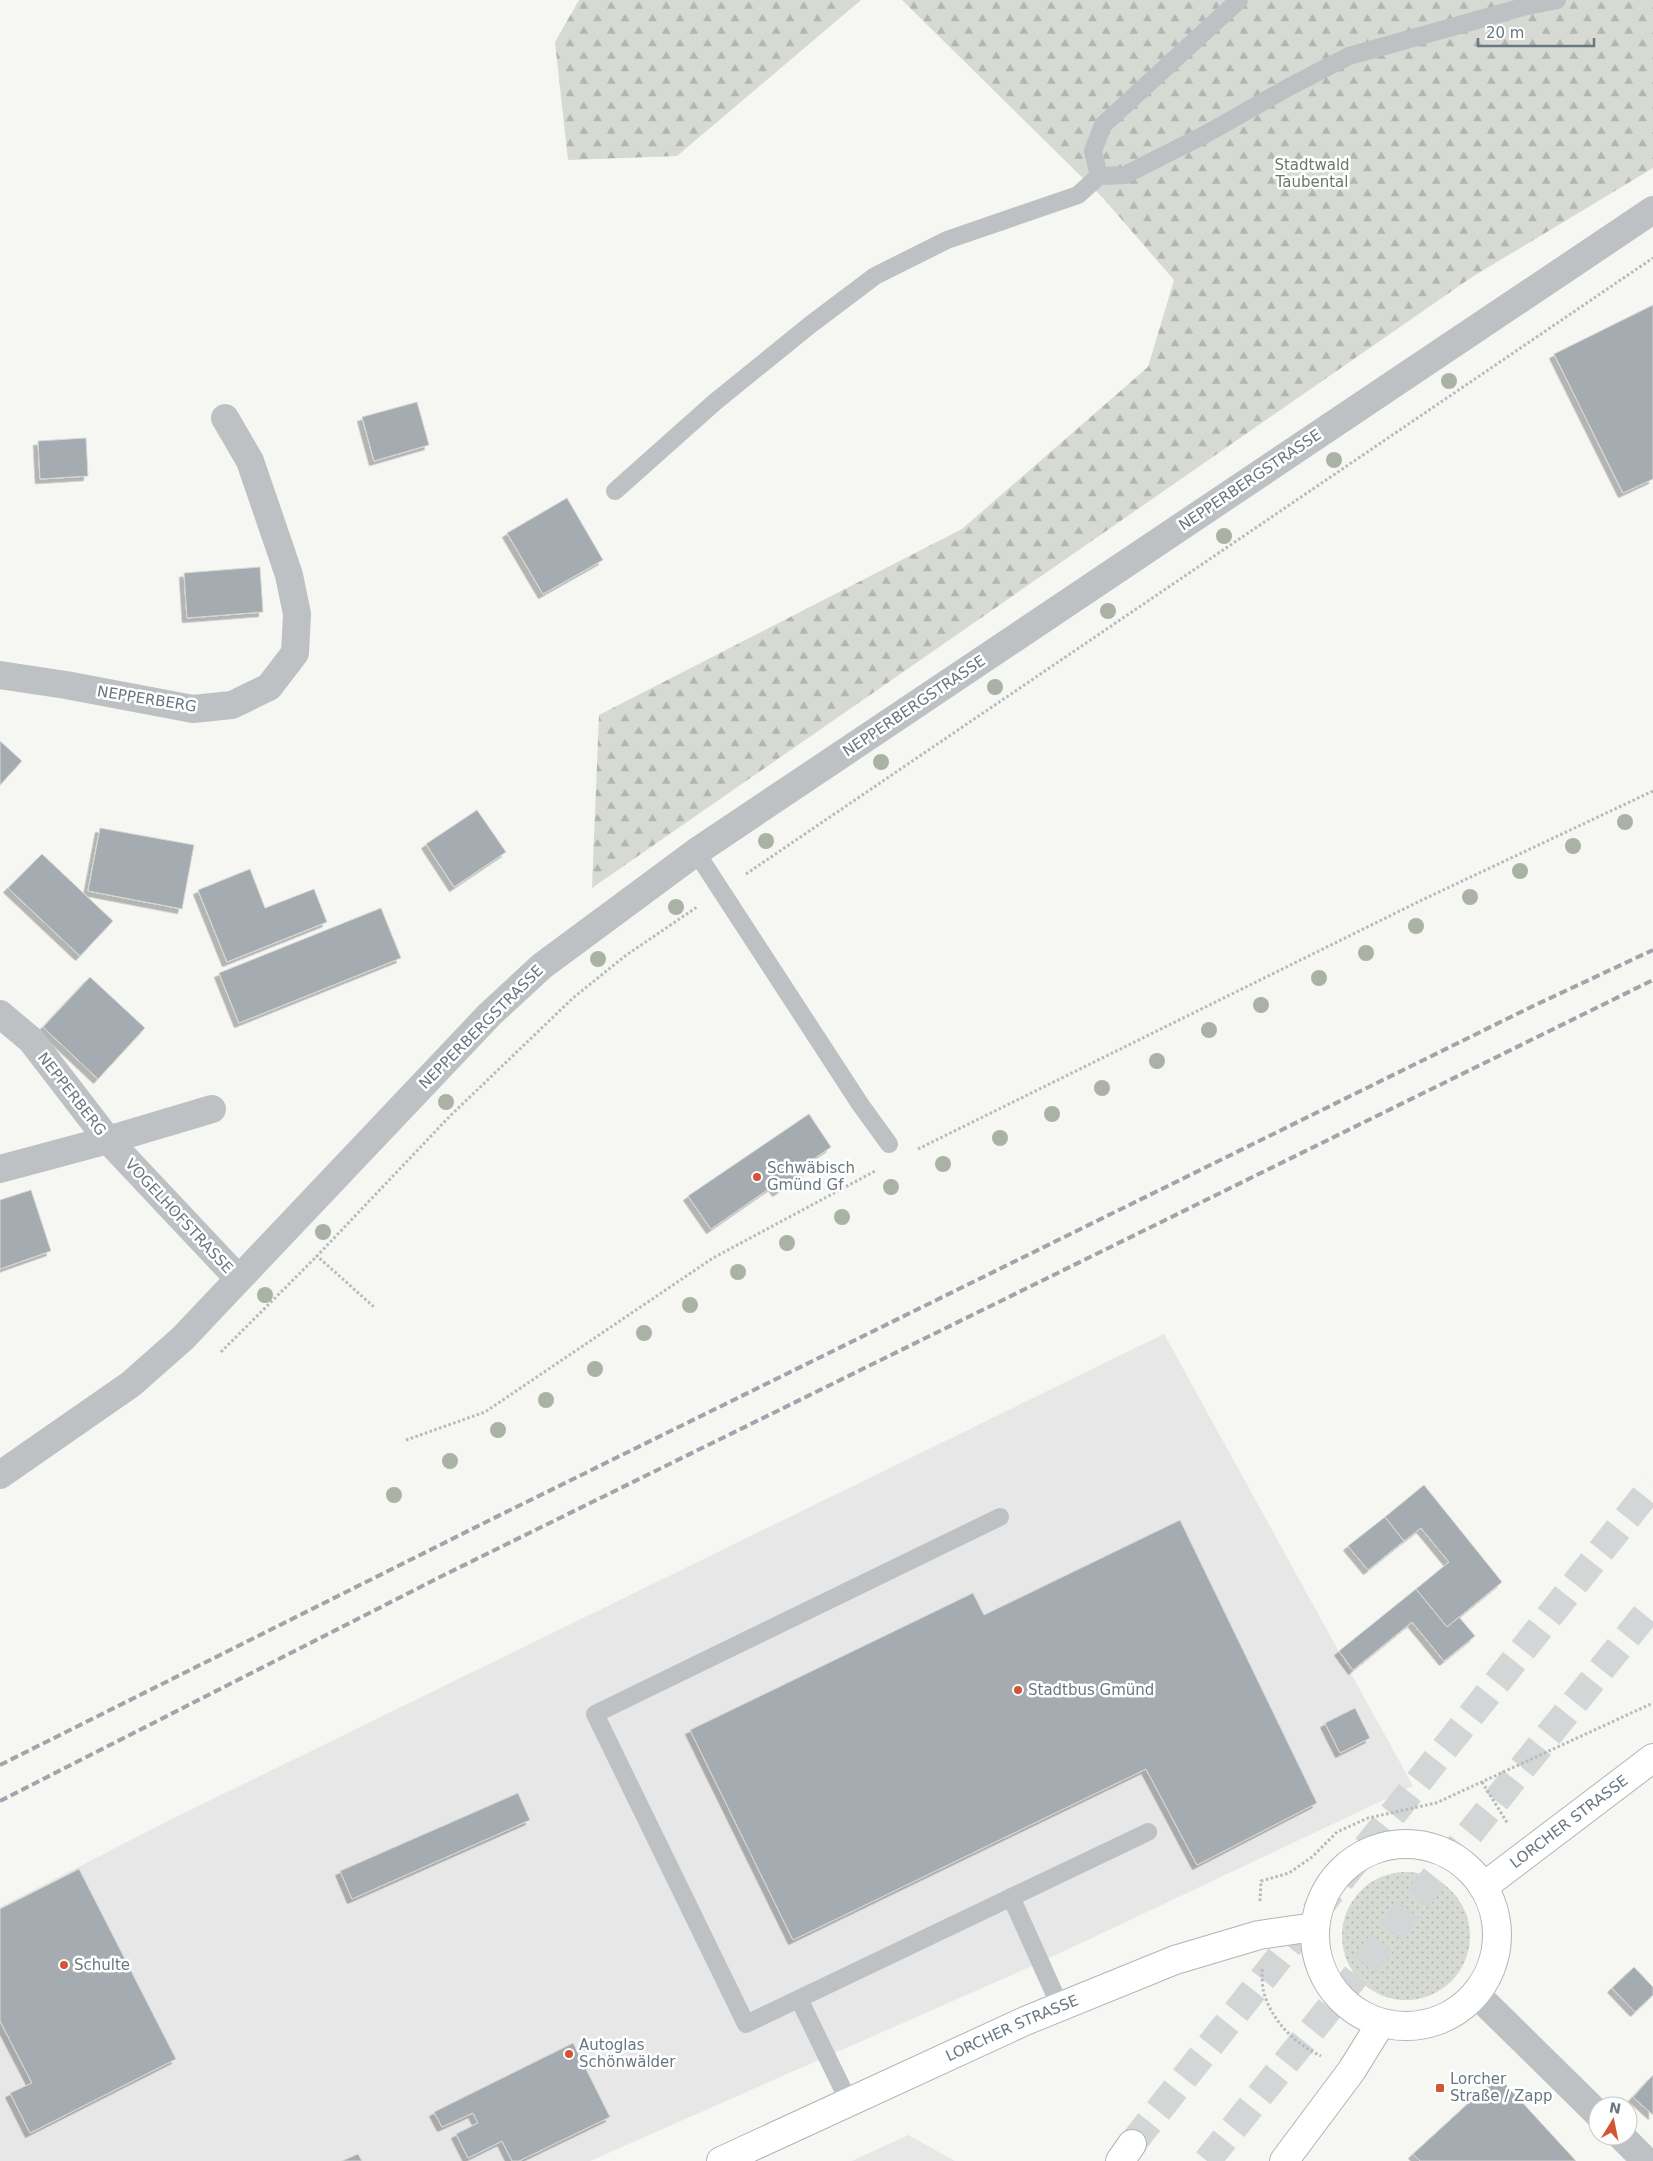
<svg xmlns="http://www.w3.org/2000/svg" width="1653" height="2161" font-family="'DejaVu Sans',sans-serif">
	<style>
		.built { fill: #e6e7e6 }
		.grass { fill: url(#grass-dots) }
		.forest { fill: url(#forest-firs) }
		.building { fill: #a5acb1; stroke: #d7d7d5; filter: url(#shadow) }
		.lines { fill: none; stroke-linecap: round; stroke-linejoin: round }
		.trunk-tunnel { stroke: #d2d6d6; stroke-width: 28; stroke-dasharray: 28 14; stroke-linecap: butt }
		.secondary-casing { stroke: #b0b5b9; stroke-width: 30 }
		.trunk-casing { stroke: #b1b4b7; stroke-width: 30 }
		.path { stroke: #b7babc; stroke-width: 3; stroke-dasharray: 2.5 2.5; stroke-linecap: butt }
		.service { stroke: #bdc1c4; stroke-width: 18 }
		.minor { stroke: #bdc1c4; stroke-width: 28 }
		.secondary { stroke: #fff; stroke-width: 28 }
		.trunk { stroke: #fff; stroke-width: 28 }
		.rail { stroke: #9fa5aa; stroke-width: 4; stroke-dasharray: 8 4; stroke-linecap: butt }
		.tree { fill: #aab1a5 }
		.poi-dot { fill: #d05539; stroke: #fff; stroke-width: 2 }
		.labels { text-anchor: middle; stroke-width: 5; stroke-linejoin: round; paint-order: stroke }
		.park-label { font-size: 15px; fill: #6b7966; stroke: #fff }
		.street-label { font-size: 15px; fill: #687781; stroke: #fff }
		.poi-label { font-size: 15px; fill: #687781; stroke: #fff; text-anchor: start }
	</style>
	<defs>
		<pattern id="grass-dots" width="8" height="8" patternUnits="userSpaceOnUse" patternTransform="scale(1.25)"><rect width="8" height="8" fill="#d6dad3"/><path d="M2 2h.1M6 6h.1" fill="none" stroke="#b1b6b1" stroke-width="1.8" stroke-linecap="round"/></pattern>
		<pattern id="forest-firs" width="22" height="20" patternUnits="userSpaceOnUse" patternTransform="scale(1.25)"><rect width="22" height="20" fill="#d6dad3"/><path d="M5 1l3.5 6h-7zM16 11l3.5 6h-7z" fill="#b1b6b1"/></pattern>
		<filter id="shadow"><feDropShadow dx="-4.5" dy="4.5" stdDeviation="0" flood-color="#0004"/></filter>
	</defs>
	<rect width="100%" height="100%" fill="#f6f6f3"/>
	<!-- built -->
	<path class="built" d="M 1164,1334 L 1413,1786 L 1041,1962 L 590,2161 L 0,2161 L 0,1907 L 174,1818 Z
		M 908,2135 L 955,2161 L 852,2161 Z"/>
	<!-- grass -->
	<path class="grass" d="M1342 1936a64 64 0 1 1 128 0a64 64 0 1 1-128 0Z"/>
	<!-- forest -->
	<path class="forest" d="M 579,0 L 861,0 L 677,156 L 568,160 L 555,42 Z
		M 902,0 L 1653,0 L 1653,168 L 1472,277 L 592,888 L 599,715 L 962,529 L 1148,367 L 1174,280 L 1103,198 Z"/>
	<!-- building -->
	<path class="building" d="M 1653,305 L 1653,479 L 1623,493 L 1554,354 Z
		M 417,402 L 429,445 L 374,461 L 362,417 Z
		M 86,438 L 88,476 L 40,479 L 38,441 Z
		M 567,498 L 603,560 L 543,594 L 507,533 Z
		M 260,567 L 263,612 L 187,618 L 184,573 Z
		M 0,741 L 22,761 L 0,785 Z
		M 477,810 L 506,852 L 454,887 L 426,844 Z
		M 100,828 L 194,845 L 182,909 L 88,891 Z
		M 42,854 L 113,921 L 80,956 L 8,888 Z
		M 250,869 L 265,908 L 314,889 L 327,922 L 227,962 L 198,890 Z
		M 381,908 L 401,958 L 239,1023 L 219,973 Z
		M 90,977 L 145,1028 L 98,1079 L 43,1027 Z
		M 809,1114 L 831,1147 L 808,1163 L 812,1168 L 777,1192 L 773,1186 L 711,1229 L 688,1196 Z
		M 31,1190 L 51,1251 L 0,1269 L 0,1200 Z
		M 1424,1485 L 1502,1582 L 1447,1627 L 1416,1589 L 1449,1562 L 1421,1528 L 1404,1541 L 1385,1517 Z
		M 1385,1517 L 1404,1541 L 1368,1570 L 1348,1546 Z
		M 1180,1520 L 1317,1803 L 1197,1865 L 1146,1769 L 793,1940 L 690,1730 L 973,1593 L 984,1615 Z
		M 1416,1589 L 1447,1627 L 1459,1617 L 1475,1636 L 1444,1661 L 1412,1622 L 1353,1670 L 1339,1651 Z
		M 1355,1708 L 1370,1738 L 1340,1753 L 1325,1723 Z
		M 518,1793 L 530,1820 L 352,1899 L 340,1871 Z
		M 79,1869 L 176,2059 L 30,2133 L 10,2093 L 32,2083 L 0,2021 L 0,1909 Z
		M 1634,1967 L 1653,1987 L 1653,1995 L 1635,2012 L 1612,1988 Z
		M 573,2043 L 610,2117 L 519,2161 L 512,2161 L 502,2141 L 468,2158 L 456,2134 L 478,2123 L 473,2113 L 442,2127 L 434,2112 Z
		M 1653,2075 L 1653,2115 L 1633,2097 Z
		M 1498,2076 L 1576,2161 L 1420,2161 L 1413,2154 Z
		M 358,2154 L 362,2161 L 342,2161 Z"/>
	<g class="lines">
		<!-- trunk-tunnel -->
		<path class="trunk-tunnel" d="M 1132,2144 L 1653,1485
			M 1207,2161 L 1653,1605"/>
		<defs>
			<g id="secondary">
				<circle cx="1406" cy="1935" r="91"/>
				<path id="s1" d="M 1483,1887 L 1653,1758"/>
				<path id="s2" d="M 721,2161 L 1025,2021 L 1175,1960 L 1259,1935 L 1314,1927"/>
			</g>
			<path id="trunk" d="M 1120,2161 L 1132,2144
				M 1284,2161 L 1352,2070 L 1381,2023"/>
		</defs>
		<!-- secondary casing -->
		<use href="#secondary" class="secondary-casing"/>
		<!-- trunk casing -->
		<use href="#trunk" class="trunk-casing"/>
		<!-- path -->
		<path class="path" d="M 746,874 L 1653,258
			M 918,1149 L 1422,900 L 1653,791
			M 316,1255 L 374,1307
			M 221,1352 L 317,1256 L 450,1116 L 573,998 L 625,956 L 697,907
			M 406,1440 L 485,1412 L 713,1258 L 877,1170
			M 1482,1782 L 1508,1824
			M 1260,1901 L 1261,1881 L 1289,1873 L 1312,1857 L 1337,1832 L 1368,1818 L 1436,1803 L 1653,1703
			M 1262,1969 C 1262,1977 1262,1986 1264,1993 C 1272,2021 1295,2044 1321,2056"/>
		<!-- service -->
		<path class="service" d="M 1099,176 L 1093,151 L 1103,125 L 1239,0
			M 615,491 L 715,402 L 810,325 L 875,276 L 947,240 L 1078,195 L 1099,176 L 1125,175 L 1206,134 L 1289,87 L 1349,56 L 1523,7 L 1557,0
			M 696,852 L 860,1104 L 889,1144
			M 1000,1517 L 595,1714 L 746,2024 L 1148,1832
			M 1011,1897 L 1060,2006
			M 799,1999 L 849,2102"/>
		<!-- minor -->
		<path class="minor" d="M 0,675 L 66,685 L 193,709 L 232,705 L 269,687 L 295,653 L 297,614 L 289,575 L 250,461 L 225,418
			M 0,1014 L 31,1040 L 108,1140 L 238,1278
			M 0,1169 L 108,1140 L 212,1109
			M 0,1475 L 131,1384 L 183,1338 L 489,1015 L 542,966 L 696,852 L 1653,210
			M 1476,1994 L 1598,2114
			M 1621,2136 L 1646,2161"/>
		<!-- secondary -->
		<use href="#secondary" class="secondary"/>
		<!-- trunk -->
		<use href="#trunk" class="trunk"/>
		<!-- rail -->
		<path class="rail" d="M 0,1765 L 490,1520 L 1531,1007 L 1653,950
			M 0,1801 L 444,1575 L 1653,980"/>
	</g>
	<!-- trees -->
	<g class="tree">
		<circle cx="1449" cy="381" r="8"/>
		<circle cx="1334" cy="460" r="8"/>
		<circle cx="1224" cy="536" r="8"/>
		<circle cx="1108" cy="611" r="8"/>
		<circle cx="995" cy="687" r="8"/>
		<circle cx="881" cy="762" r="8"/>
		<circle cx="1625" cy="822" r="8"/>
		<circle cx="766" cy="841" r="8"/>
		<circle cx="1573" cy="846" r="8"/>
		<circle cx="1520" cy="871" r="8"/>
		<circle cx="1470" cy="897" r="8"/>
		<circle cx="676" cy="907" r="8"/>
		<circle cx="1416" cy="926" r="8"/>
		<circle cx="1366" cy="953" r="8"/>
		<circle cx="598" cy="959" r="8"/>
		<circle cx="1319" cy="978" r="8"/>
		<circle cx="1261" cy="1005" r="8"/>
		<circle cx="1209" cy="1030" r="8"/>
		<circle cx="1157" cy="1061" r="8"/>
		<circle cx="1102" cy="1088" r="8"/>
		<circle cx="446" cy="1102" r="8"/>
		<circle cx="1052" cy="1114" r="8"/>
		<circle cx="1000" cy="1138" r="8"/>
		<circle cx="943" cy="1164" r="8"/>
		<circle cx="891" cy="1187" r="8"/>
		<circle cx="842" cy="1217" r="8"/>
		<circle cx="323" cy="1232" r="8"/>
		<circle cx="787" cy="1243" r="8"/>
		<circle cx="738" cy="1272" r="8"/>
		<circle cx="265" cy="1295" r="8"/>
		<circle cx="690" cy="1305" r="8"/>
		<circle cx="644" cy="1333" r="8"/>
		<circle cx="595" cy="1369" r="8"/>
		<circle cx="546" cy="1400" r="8"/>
		<circle cx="498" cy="1430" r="8"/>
		<circle cx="450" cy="1461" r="8"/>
		<circle cx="394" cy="1495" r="8"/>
	</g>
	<!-- markers -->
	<g class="poi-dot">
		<circle cx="757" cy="1177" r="5"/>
		<circle cx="1018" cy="1690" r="5"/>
		<circle cx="64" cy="1965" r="5"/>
		<circle cx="569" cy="2054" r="5"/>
		<rect x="1435" y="2083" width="10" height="10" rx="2.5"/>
	</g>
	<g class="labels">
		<!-- park labels -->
		<g class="park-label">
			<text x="1312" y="170">Stadtwald<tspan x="1312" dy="17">Taubental</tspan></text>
		</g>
		<!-- street labels -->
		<g class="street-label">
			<text transform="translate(1250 480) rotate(-34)" y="5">NEPPERBERGSTRASSE</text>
			<text transform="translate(147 699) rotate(9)" y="5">NEPPERBERG</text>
			<text transform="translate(914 706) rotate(-34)" y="5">NEPPERBERGSTRASSE</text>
			<text transform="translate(481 1027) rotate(-45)" y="5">NEPPERBERGSTRASSE</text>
			<text transform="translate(72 1094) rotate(52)" y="5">NEPPERBERG</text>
			<text transform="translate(179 1216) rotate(47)" y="5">VOGELHOFSTRASSE</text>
			<text dy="5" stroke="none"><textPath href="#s1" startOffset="108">LORCHER STRASSE</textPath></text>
			<text dy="5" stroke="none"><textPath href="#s2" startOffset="320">LORCHER STRASSE</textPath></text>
		</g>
		<!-- poi labels -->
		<g class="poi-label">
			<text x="767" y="1173">Schwäbisch<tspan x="767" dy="17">Gmünd Gf</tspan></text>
			<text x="1028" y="1695">Stadtbus Gmünd</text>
			<text x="74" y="1970">Schulte</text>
			<text x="579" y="2050">Autoglas<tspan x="579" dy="17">Schönwälder</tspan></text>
			<text x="1450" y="2084">Lorcher<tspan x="1450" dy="17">Straße / Zapp</tspan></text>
		</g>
	</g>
	<!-- north arrow -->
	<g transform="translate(1613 2121) rotate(10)"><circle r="24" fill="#ffffff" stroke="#c3c9cd"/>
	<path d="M0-4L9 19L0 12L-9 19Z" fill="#d05539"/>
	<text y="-8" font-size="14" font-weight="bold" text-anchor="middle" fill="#687781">N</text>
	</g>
	<!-- scale -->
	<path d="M1478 38v8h116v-8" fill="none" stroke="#687781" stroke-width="2.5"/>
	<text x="1486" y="38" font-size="15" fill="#687781" stroke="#ffffff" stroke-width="4" paint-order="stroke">20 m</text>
</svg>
